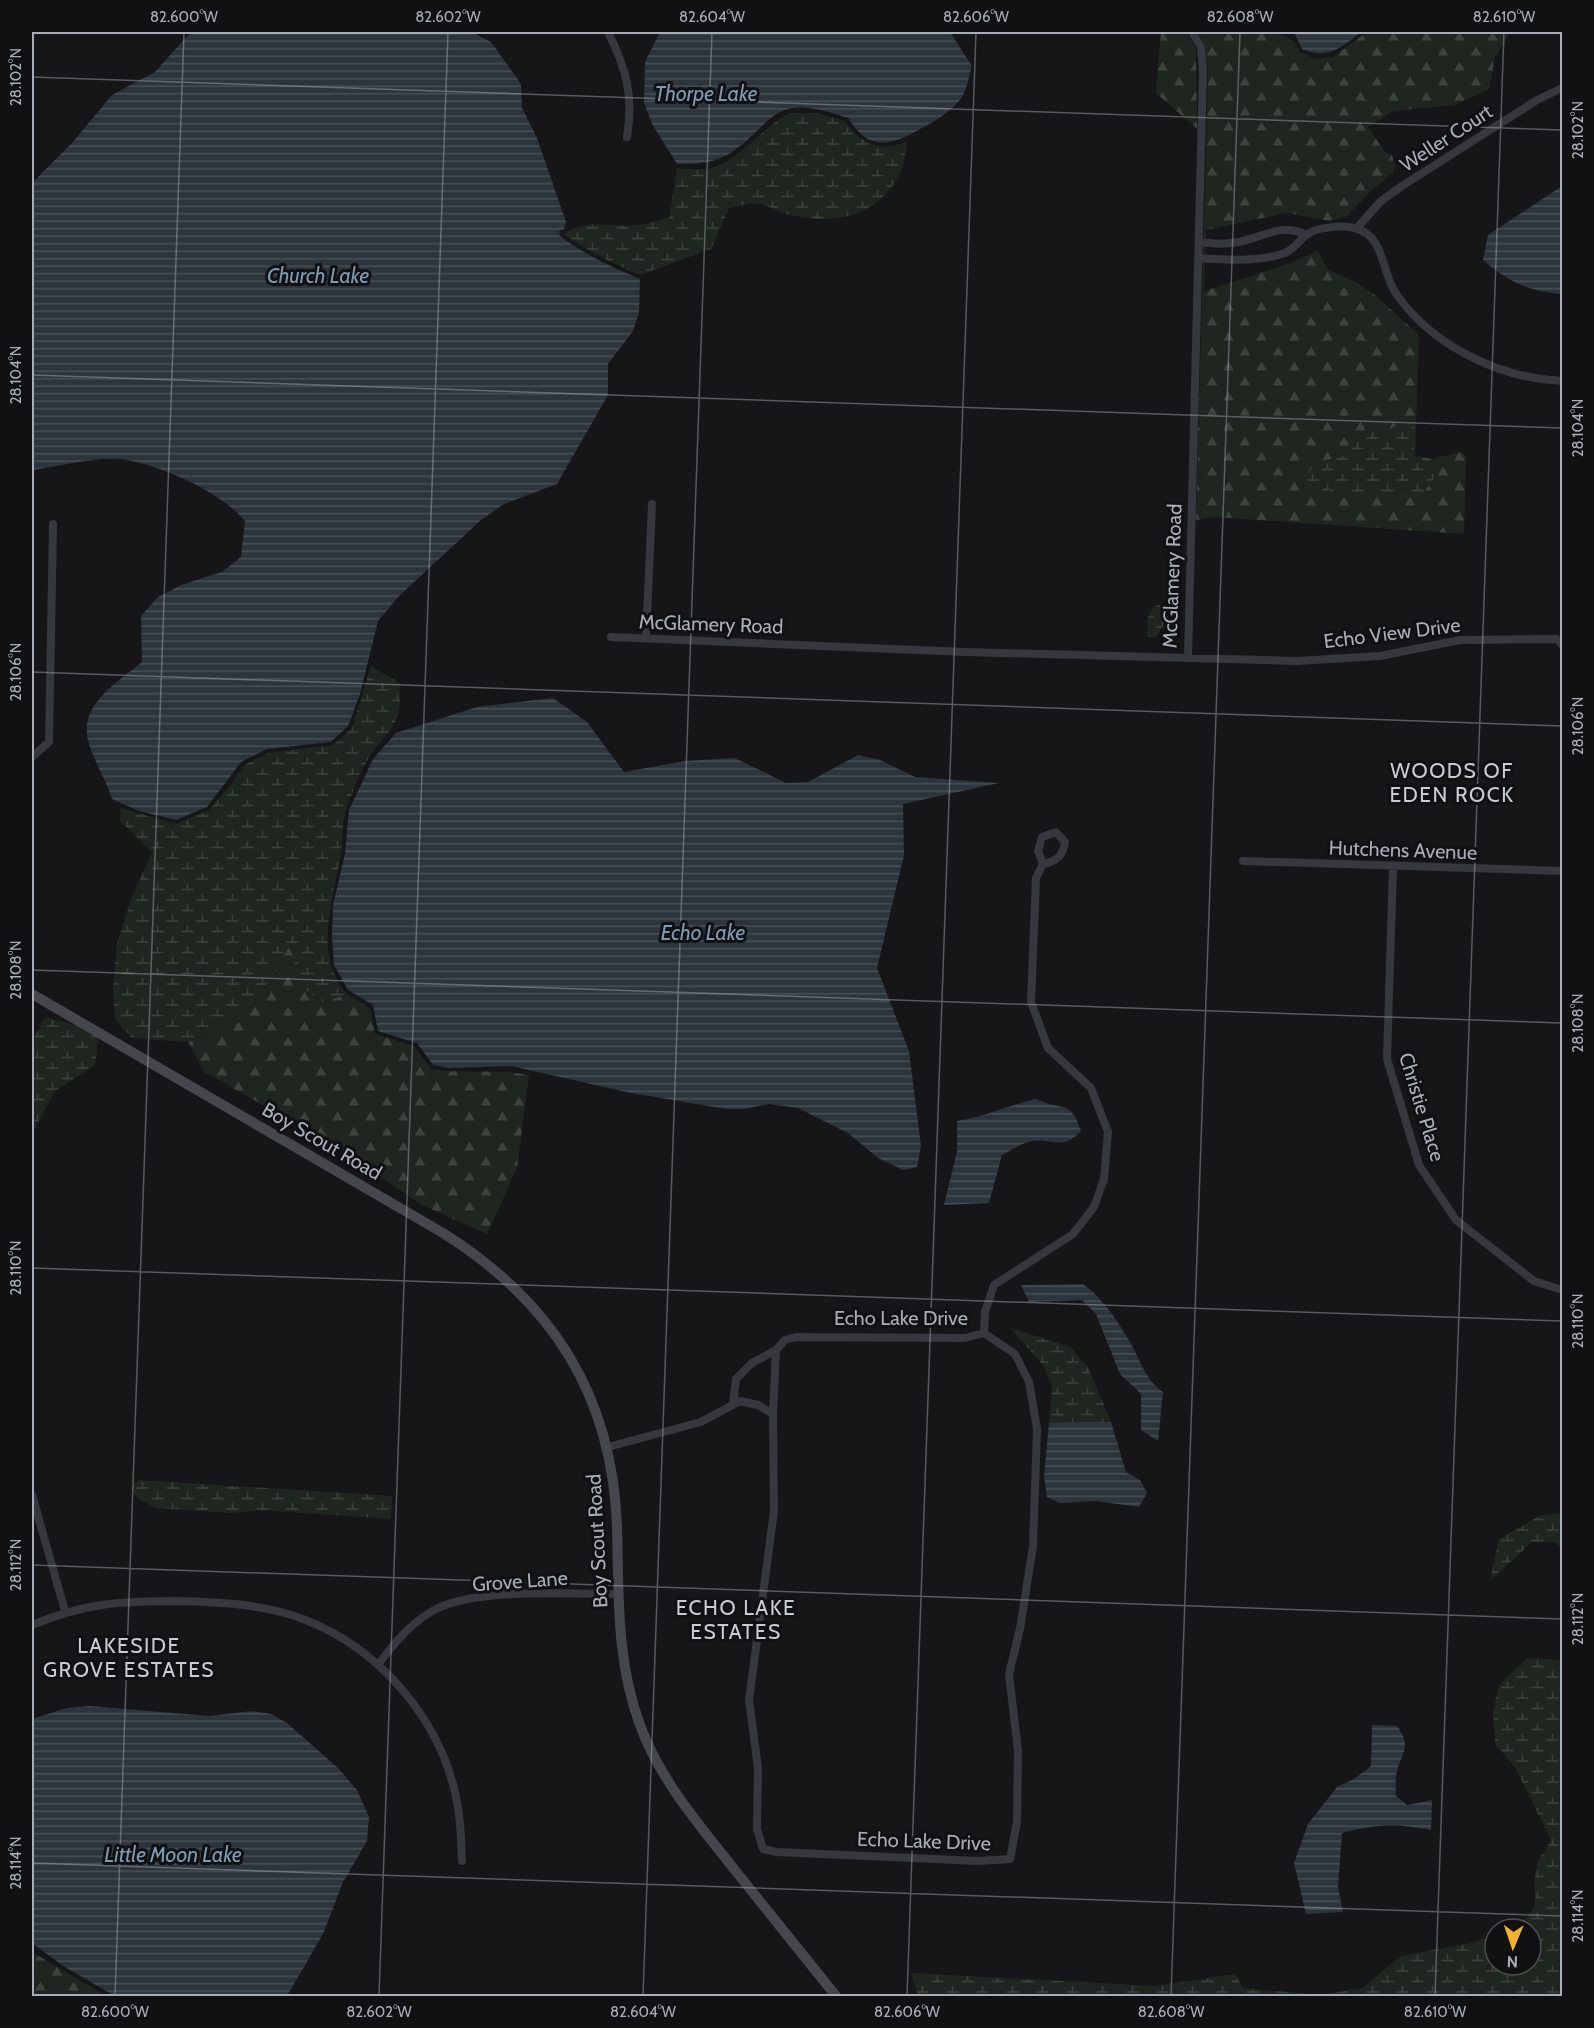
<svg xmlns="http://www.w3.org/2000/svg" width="1594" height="2028" font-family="Cabin,sans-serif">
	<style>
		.forest { fill: url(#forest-firs); fill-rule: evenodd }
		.wetland { fill: url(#wetland-marsh) }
		.water { fill: url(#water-rules) }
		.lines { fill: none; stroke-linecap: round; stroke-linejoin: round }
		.street { stroke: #37383d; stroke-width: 8 }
		.secondary { stroke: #45474d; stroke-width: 10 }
		.ticks { fill: none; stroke: #a8adb8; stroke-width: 1.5; stroke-opacity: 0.45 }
		.labels { text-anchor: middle; stroke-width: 6; stroke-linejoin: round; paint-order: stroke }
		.street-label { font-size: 20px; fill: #a8adb8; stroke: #111113 }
		.water-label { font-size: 21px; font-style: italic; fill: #7f9bb3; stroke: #111113 }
		.neighbourhood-label { font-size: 21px; letter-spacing: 1.5px; fill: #c9ccd4; stroke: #111113 }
		.neatline { fill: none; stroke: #a8adb8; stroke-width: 2 }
		.ticks-label { font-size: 15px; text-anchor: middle; fill: #a8adb8 }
	</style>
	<defs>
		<pattern id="forest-firs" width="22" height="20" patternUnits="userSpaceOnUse" patternTransform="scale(1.5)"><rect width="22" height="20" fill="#1e261f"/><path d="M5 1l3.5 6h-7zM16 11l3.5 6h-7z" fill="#3c433d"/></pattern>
		<pattern id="wetland-marsh" width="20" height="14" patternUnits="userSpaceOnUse" patternTransform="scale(1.5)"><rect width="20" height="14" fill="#1e261f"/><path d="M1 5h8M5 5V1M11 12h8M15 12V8" fill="none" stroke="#3c433d"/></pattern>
		<pattern id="water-rules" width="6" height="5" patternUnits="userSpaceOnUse" patternTransform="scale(1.5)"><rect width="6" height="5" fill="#2c353c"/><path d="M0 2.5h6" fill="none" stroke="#485056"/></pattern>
	</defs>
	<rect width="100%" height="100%" fill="#161618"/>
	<!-- forest -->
	<path class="forest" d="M 1161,32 L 1186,32 L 1196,48 L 1197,129 L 1156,93 Z
		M 1197,32 L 1280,32 L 1295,43 L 1300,52 L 1315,59 L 1333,57 L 1367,32 L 1511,32 L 1495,57 L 1489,89 L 1455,105 L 1393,111 L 1368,127 L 1385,152 L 1392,155 L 1395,166 L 1393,173 L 1373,189 L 1347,216 L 1329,221 L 1287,213 L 1206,230 L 1204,291 L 1288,264 L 1318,250 L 1328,270 L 1356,282 L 1374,294 L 1419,335 L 1415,456 L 1432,459 L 1460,452 L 1466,456 L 1464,534 L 1214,517 L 1196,520 L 1208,73 L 1205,46 ZM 1414,419 L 1414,458 L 1444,465 L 1360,493 L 1335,493 L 1318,463 L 1344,455 L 1367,428 L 1389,429 Z
		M 291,943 L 298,985 L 322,1002 L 347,994 L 370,1008 L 375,1034 L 414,1046 L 431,1069 C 464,1075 497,1068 529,1075 L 517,1168 L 487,1234 L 422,1205 L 336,1146 L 204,1072 L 188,1042 L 221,1027 L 253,1006 Z
		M 32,1952 L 106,1996 L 32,1996 Z"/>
	<!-- wetland -->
	<path class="wetland" d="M 790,113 L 817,113 L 845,121 C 858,143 883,154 907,141 C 905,165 901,177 885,195 C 861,220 824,223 791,215 C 780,213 771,206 760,204 C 751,202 738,207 729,208 L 711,249 L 640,275 C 613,264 587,251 564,234 C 584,218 612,228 637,225 C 648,224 659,220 669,218 L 677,168 C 686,169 696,170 705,169 C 736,166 762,126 790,113 Z
		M 1414,419 L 1414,458 L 1444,465 L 1424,492 L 1396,497 L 1335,493 L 1301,478 L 1318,463 L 1344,455 L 1367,428 L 1389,429 Z
		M 1162,604 L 1167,607 L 1165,623 L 1156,637 L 1148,637 L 1147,619 L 1154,606 Z
		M 371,666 L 399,683 C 405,722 389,729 370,756 C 360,771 353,791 347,807 C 341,820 344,838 341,852 C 335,897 311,954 347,994 L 323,1002 L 298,985 L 291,943 L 253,1006 L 221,1027 L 187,1042 L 132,1038 L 115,1019 L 113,989 L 117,943 L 132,897 L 152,852 L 120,821 L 121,808 L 176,824 L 209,810 L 232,783 L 244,765 L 268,753 L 333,745 L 352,728 Z
		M 45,1017 L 78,1026 L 98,1038 L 95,1065 L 55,1091 L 32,1134 L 32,1041 Z
		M 1010,1328 L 1071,1347 L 1089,1369 L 1111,1422 L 1049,1423 L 1052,1386 L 1043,1365 Z
		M 139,1480 L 392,1496 L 391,1519 L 260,1510 L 231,1513 L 156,1508 L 139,1499 L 130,1488 Z
		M 1562,1513 L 1562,1548 L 1555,1542 L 1532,1542 L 1490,1581 L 1499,1539 L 1541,1515 Z
		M 1527,1658 L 1562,1660 L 1562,1996 L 918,1996 L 911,1973 L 1154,1986 L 1235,1974 L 1243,1988 L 1321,1995 L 1363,1988 L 1400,1956 L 1476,1942 L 1495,1935 L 1495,1965 L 1531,1965 L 1531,1929 L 1507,1929 C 1549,1910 1529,1899 1537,1866 C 1539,1857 1547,1848 1551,1840 L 1514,1766 L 1495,1744 L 1493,1712 L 1499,1685 Z"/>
	<!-- water -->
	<path class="water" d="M 195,32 L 472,32 L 491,42 L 521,84 L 522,108 L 537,138 L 566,222 L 564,229 L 559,231 L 560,236 C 585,255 612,267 640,279 L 639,312 L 633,331 L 608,364 L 608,395 L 557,484 L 504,504 L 481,520 L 398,597 L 378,621 L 360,694 L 348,726 L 331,742 L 267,749 L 241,762 L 207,807 L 176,820 L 139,811 L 112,799 C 106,780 95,763 89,744 C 77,705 117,683 142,662 L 141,616 L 158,597 L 181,585 L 222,572 L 241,557 L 245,521 C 220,491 157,463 119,459 C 94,457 57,467 32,470 L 32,183 L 72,143 L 112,95 L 155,72 L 188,35 Z
		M 660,32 L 950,32 L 972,66 C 969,75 967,89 962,97 C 952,111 937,120 922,128 C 891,146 869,152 848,118 C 830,112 807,104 788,109 C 776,112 767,121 758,130 C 730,157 717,165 677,164 L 652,124 L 644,102 L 645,62 Z
		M 1294,32 L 1361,32 C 1341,48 1328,60 1302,49 Z
		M 1562,186 L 1562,294 C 1530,292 1507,281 1483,260 L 1488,235 Z
		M 553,698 L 587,722 L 624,772 L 685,761 L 735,758 L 786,783 L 808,782 L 858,755 L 880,760 L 915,777 L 999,783 L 903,804 L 904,855 L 877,968 L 909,1051 L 921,1146 L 917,1167 L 903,1170 L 878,1158 L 848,1133 L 798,1108 L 768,1104 L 745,1109 L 726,1109 L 631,1093 L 511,1066 L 450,1068 L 433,1065 L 417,1043 L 378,1031 L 373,1005 L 348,990 L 334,965 L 332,935 L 333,905 L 345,854 L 349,810 L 373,759 L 396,733 L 477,707 Z
		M 1036,1099 C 1061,1111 1071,1099 1081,1131 C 1062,1151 1052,1138 1032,1141 C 1023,1142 1010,1151 1002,1155 L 989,1203 L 944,1205 L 957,1151 L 957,1121 C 985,1117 1009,1105 1036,1099 Z
		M 1083,1284 C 1104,1299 1119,1323 1132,1346 C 1142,1364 1146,1380 1163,1392 L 1158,1441 L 1141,1430 L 1141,1394 L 1120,1374 L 1096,1314 L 1082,1300 L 1029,1302 L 1021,1285 Z
		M 1082,1422 L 1111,1422 L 1126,1472 L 1140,1480 L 1147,1493 L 1139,1507 L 1096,1501 L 1060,1503 L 1047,1497 L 1044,1477 L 1049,1423 Z
		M 90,1706 L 209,1716 L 252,1711 L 271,1714 L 287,1723 L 338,1768 L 357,1790 L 369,1817 L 367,1841 L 343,1882 L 323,1934 L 287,1996 L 115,1996 L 63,1966 L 32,1943 L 32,1719 L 67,1708 Z
		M 1372,1725 L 1397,1726 C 1414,1749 1399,1754 1396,1776 C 1395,1783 1396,1790 1396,1796 L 1407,1805 L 1432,1800 L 1431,1830 C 1396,1823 1376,1824 1342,1833 L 1338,1887 L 1343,1912 L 1306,1914 L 1294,1863 L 1308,1824 L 1337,1787 L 1354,1779 L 1371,1766 Z"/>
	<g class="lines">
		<!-- street -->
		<path class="street" d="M 608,32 C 626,68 634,96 627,137
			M 1357,228 L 1381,201 L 1402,186 L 1537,100 L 1562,88
			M 1199,242 C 1210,243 1221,245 1232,243 C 1260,240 1279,221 1307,235
			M 1198,258 C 1225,260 1259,262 1285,253 C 1294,249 1299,241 1306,235 C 1316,227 1343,225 1355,228 C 1386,236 1381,274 1397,295 C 1434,347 1500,378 1562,381
			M 611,637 L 966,652 L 1297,661 L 1380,656 L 1460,640 L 1557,639 L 1562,645
			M 646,638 L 652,504
			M 1188,658 L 1203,72 L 1201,47 L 1192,32
			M 32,757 L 49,742 L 53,524
			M 1243,861 L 1562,871
			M 1393,866 L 1387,1059 L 1419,1165 L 1456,1220 L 1534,1281 L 1562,1290
			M 984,1333 L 985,1312 L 994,1285 L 1073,1234 L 1094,1207 L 1104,1179 L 1108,1132 L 1091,1088 L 1048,1048 L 1031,1002 L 1036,878 L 1043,864 C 1057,861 1063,856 1065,842 L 1056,832 L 1042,837 L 1038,851 L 1043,864
			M 733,1403 L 736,1379 L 752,1363 L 776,1350
			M 608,1447 L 701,1422 L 740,1401 L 758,1405 L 773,1414 L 776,1350 L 785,1340 L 796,1337 L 965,1338 L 984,1333 L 1015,1354 L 1029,1382 L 1037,1429 L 1033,1546 L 1020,1629 L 1009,1674 L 1018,1751 L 1017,1822 L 1010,1859 L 979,1861 L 776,1852 L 763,1849 L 757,1829 L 758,1768 L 749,1700 L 774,1511 L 773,1414
			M 32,1495 L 65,1611
			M 32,1625 C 85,1603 121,1601 178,1601 C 220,1602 263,1604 303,1619 C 380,1648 442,1721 457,1802 C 461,1821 461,1842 462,1861
			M 378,1665 C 394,1643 413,1620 438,1608 C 481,1588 569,1594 618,1594"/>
		<!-- secondary -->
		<path class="secondary" d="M 32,994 L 443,1233 C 553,1302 613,1397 617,1528 C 619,1596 616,1660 640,1725 C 660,1780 698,1823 734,1869 C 768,1911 802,1954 836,1996"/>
	</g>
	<!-- ticks -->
	<path class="ticks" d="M 32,77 L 1562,130M 32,375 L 1562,428M 32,672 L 1562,726M 32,970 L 1562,1023M 32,1268 L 1562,1321M 32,1565 L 1562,1619M 32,1863 L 1562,1916M 115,1996 L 184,32M 379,1996 L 448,32M 643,1996 L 712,32M 907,1996 L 976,32M 1171,1996 L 1240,32M 1435,1996 L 1504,32"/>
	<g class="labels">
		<!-- street labels -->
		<g class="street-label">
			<text transform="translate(1446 138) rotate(-33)" y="7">Weller Court</text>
			<text transform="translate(1172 576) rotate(-88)" y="7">McGlamery Road</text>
			<text transform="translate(711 624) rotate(2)" y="7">McGlamery Road</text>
			<text transform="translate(1392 633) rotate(-7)" y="7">Echo View Drive</text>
			<text transform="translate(1403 850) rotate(2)" y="7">Hutchens Avenue</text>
			<text transform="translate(1422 1107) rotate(73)" y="7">Christie Place</text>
			<text transform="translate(322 1141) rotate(30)" y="7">Boy Scout Road</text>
			<text x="901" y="1325">Echo Lake Drive</text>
			<text transform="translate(597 1541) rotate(-93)" y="7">Boy Scout Road</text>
			<text transform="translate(520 1581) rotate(-4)" y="7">Grove Lane</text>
			<text transform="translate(924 1841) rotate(2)" y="7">Echo Lake Drive</text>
		</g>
		<!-- water labels -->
		<g class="water-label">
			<text x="706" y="101">Thorpe Lake</text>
			<text x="318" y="283">Church Lake</text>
			<text x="703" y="940">Echo Lake</text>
			<text x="173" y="1862">Little Moon Lake</text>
		</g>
		<!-- neighbourhood labels -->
		<g class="neighbourhood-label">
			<text x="1452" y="778">WOODS OF<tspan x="1452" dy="24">EDEN ROCK</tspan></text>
			<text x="736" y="1615">ECHO LAKE<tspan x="736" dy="24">ESTATES</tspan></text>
			<text x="129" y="1653">LAKESIDE<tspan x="129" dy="24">GROVE ESTATES</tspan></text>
		</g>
	</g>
	<!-- border -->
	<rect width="1594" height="2028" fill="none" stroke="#111113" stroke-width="66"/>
	<!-- north arrow -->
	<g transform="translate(1513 1947) rotate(182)"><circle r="28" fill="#111113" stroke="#4d4f55" stroke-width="1.5"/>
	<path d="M0-4.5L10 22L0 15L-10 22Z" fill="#f2b134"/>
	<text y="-9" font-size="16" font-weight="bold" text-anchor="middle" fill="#a8adb8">N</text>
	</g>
	<rect x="33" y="33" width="1528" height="1962" class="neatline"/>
	<g class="ticks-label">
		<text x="184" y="22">82.600°W</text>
		<text x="448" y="22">82.602°W</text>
		<text x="712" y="22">82.604°W</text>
		<text x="976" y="22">82.606°W</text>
		<text x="1240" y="22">82.608°W</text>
		<text x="1504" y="22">82.610°W</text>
		<text transform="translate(16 77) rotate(-90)" y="5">28.102°N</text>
		<text transform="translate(1578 130) rotate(-90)" y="5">28.102°N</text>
		<text transform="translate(16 375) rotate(-90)" y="5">28.104°N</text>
		<text transform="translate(1578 428) rotate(-90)" y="5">28.104°N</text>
		<text transform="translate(16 672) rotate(-90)" y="5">28.106°N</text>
		<text transform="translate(1578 726) rotate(-90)" y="5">28.106°N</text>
		<text transform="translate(16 970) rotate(-90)" y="5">28.108°N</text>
		<text transform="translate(1578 1023) rotate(-90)" y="5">28.108°N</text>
		<text transform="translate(16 1268) rotate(-90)" y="5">28.110°N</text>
		<text transform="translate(1578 1321) rotate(-90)" y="5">28.110°N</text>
		<text transform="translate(16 1565) rotate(-90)" y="5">28.112°N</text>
		<text transform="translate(1578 1619) rotate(-90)" y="5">28.112°N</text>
		<text transform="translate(16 1863) rotate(-90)" y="5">28.114°N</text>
		<text transform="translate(1578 1916) rotate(-90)" y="5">28.114°N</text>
		<text x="115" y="2017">82.600°W</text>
		<text x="379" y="2017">82.602°W</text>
		<text x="643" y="2017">82.604°W</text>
		<text x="907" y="2017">82.606°W</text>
		<text x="1171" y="2017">82.608°W</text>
		<text x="1435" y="2017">82.610°W</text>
	</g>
</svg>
